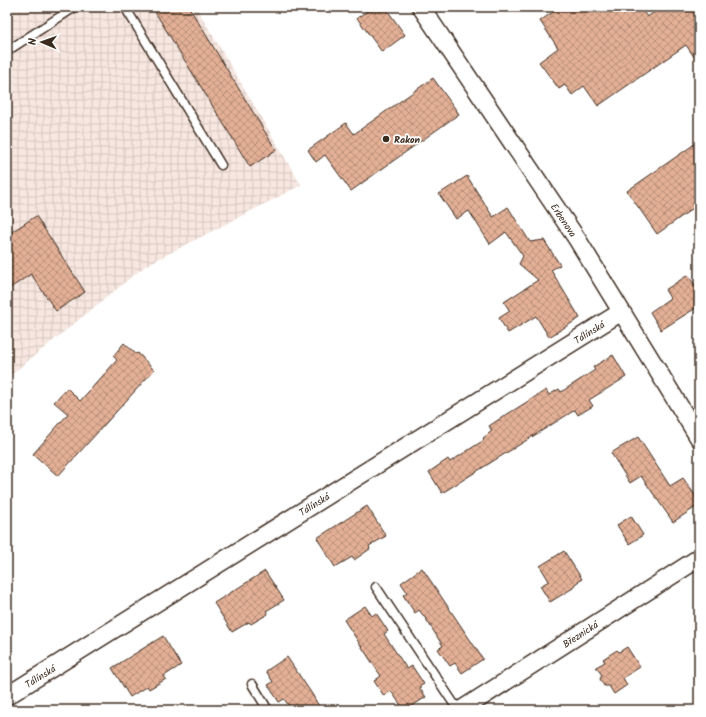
<svg xmlns="http://www.w3.org/2000/svg" width="706" height="717" font-family="Kalam,sans-serif">
	<style>
		.industrial { fill: url(#industrial-grid) }
		.building { fill: url(#building-cross-hatch); stroke: #3b2a1e }
		.lines { fill: none; stroke-linecap: round; stroke-linejoin: round }
		.service-casing { stroke: #3b2a1e; stroke-width: 11 }
		.minor-casing { stroke: #3b2a1e; stroke-width: 20 }
		.service { stroke: #fff; stroke-width: 8 }
		.minor { stroke: #fff; stroke-width: 17 }
		.poi-dot { fill: #3b2a1e; stroke: #fff; stroke-width: 1.5 }
		.labels { text-anchor: middle; stroke-width: 3.5; stroke-linejoin: round; paint-order: stroke }
		.poi-label { font-size: 10px; font-weight: bold; fill: #3b2a1e; stroke: #fff; text-anchor: start }
		.street-label { font-size: 10px; fill: #3b2a1e; stroke: #fff }
	</style>
	<defs>
		<pattern id="industrial-grid" width="8" height="8" patternUnits="userSpaceOnUse"><rect width="8" height="8" fill="#f7e7e0"/><path d="M0 4h8M4 0v8" fill="none" stroke="#d5c6c0"/></pattern>
		<pattern id="building-cross-hatch" width="8" height="8" patternUnits="userSpaceOnUse"><rect width="8" height="8" fill="#e3b096"/><path d="M0 0l8 8M0 8l8-8" fill="none" stroke="#b98f7a"/></pattern>
	</defs>
	<rect width="100%" height="100%" fill="#fff"/>
	<filter id="ink" filterUnits="userSpaceOnUse"><feTurbulence type="fractalNoise" baseFrequency=".025" numOctaves="2"/><feDisplacementMap in="SourceGraphic" scale="8" xChannelSelector="R" yChannelSelector="G"/><feConvolveMatrix kernelMatrix="1 2 1 2 8 2 1 2 1" color-interpolation-filters="sRGB"/></filter>
	<g filter="url(#ink)">
		<!-- industrial -->
		<path class="industrial" d="M 7,7 L 196,7 L 301,185 L 145,266 L 7,378 Z"/>
		<!-- building -->
		<path class="building" d="M 152,7 L 189,7 L 276,150 L 250,167 Z
			M 373,7 L 385,7 L 405,35 L 382,52 L 357,18 Z
			M 560,7 L 640,7 L 647,17 L 662,7 L 699,7 L 699,64 L 686,45 L 598,106 L 584,86 L 572,95 L 565,85 L 559,89 L 539,62 L 558,48 L 540,21 Z
			M 433,78 L 459,114 L 351,191 L 325,155 L 316,162 L 308,150 L 346,123 L 354,134 Z
			M 699,141 L 699,204 L 657,234 L 627,191 Z
			M 467,176 L 493,217 L 508,207 L 530,242 L 544,240 L 560,265 L 551,270 L 580,318 L 549,337 L 536,316 L 508,333 L 499,318 L 510,311 L 504,302 L 538,280 L 519,264 L 523,256 L 506,232 L 490,244 L 469,211 L 456,219 L 439,194 Z
			M 36,216 L 85,292 L 56,311 L 31,274 L 7,290 L 7,235 Z
			M 688,275 L 699,291 L 699,306 L 661,330 L 650,312 L 670,298 L 665,290 Z
			M 124,343 L 136,354 L 138,353 L 154,370 L 58,476 L 33,454 L 68,414 L 54,402 L 67,388 L 80,401 L 117,360 L 113,356 Z
			M 613,355 L 626,377 L 589,400 L 593,406 L 578,415 L 575,410 L 442,493 L 429,472 L 448,459 L 450,462 L 484,440 L 483,438 L 492,431 L 489,426 L 498,420 L 546,390 L 549,395 L 559,389 L 561,392 L 595,370 L 593,367 Z
			M 638,437 L 670,486 L 683,478 L 699,501 L 699,505 L 673,522 L 641,476 L 630,483 L 611,453 Z
			M 367,506 L 386,536 L 369,546 L 370,549 L 354,560 L 352,557 L 335,567 L 317,538 Z
			M 631,516 L 643,535 L 629,544 L 617,525 Z
			M 564,551 L 582,579 L 575,584 L 573,588 L 550,602 L 540,586 L 549,581 L 540,566 Z
			M 422,568 L 483,659 L 462,673 L 455,663 L 450,666 L 438,649 L 443,646 L 426,619 L 419,610 L 415,613 L 403,595 L 407,592 L 401,583 Z
			M 265,571 L 284,600 L 266,611 L 268,614 L 251,624 L 249,622 L 232,632 L 214,603 Z
			M 365,606 L 372,616 L 376,613 L 388,631 L 384,634 L 401,660 L 407,669 L 412,666 L 424,684 L 419,687 L 426,697 L 406,710 L 404,710 L 391,691 L 384,696 L 374,681 L 381,676 L 344,620 Z
			M 163,636 L 181,665 L 164,676 L 166,679 L 149,689 L 147,686 L 130,697 L 112,668 Z
			M 627,647 L 640,667 L 623,678 L 627,685 L 614,694 L 609,686 L 604,686 L 600,679 L 602,675 L 596,667 L 605,662 L 603,659 L 617,650 L 619,652 Z
			M 287,657 L 312,694 L 321,710 L 292,710 L 284,699 L 279,702 L 268,685 L 273,682 L 266,671 Z"/>
		<g class="lines">
			<defs>
				<path id="service" d="M 125,7 L 221,165
					M 7,51 L 75,7
					M 376,587 L 458,710
					M 252,684 L 268,710"/>
				<path id="minor" d="M 421,7 L 577,239 L 699,438
					M 7,696 L 621,312
					M 461,710 L 699,558"/>
			</defs>
			<!-- service casing -->
			<use href="#service" class="service-casing"/>
			<!-- minor casing -->
			<use href="#minor" class="minor-casing"/>
			<!-- service -->
			<use href="#service" class="service"/>
			<!-- minor -->
			<use href="#minor" class="minor"/>
		</g>
	</g>
	<!-- markers -->
	<circle class="poi-dot" cx="386" cy="139" r="4"/>
	<g class="labels">
		<!-- poi labels -->
		<g class="poi-label">
			<text x="394" y="143">Rakon</text>
		</g>
		<!-- street labels -->
		<g class="street-label">
			<text transform="translate(564 220) rotate(56)" y="4">Erbenova</text>
			<text transform="translate(589 332) rotate(-32)" y="4">Tálínská</text>
			<text transform="translate(314 504) rotate(-32)" y="4">Tálínská</text>
			<text transform="translate(580 634) rotate(-33)" y="4">Březnická</text>
			<text transform="translate(40 676) rotate(-32)" y="4">Tálínská</text>
		</g>
	</g>
	<!-- margin -->
	<rect width="706" height="717" fill="none" stroke="#fff" stroke-width="24"/>
	<rect x="12" y="12" width="682" height="693" fill="none" stroke="#3b2a1e" stroke-width="1.5" filter="url(#ink)"/>
	<!-- north arrow -->
	<g transform="translate(42 42) rotate(272)" stroke="#ffffff" stroke-width="3" paint-order="stroke">
	<path d="M0-3L7 15L0 10L-7 15Z" fill="#3b2a1e"/>
	<text y="-6" font-size="11" font-weight="bold" text-anchor="middle" fill="#3b2a1e">N</text>
	</g>
</svg>
